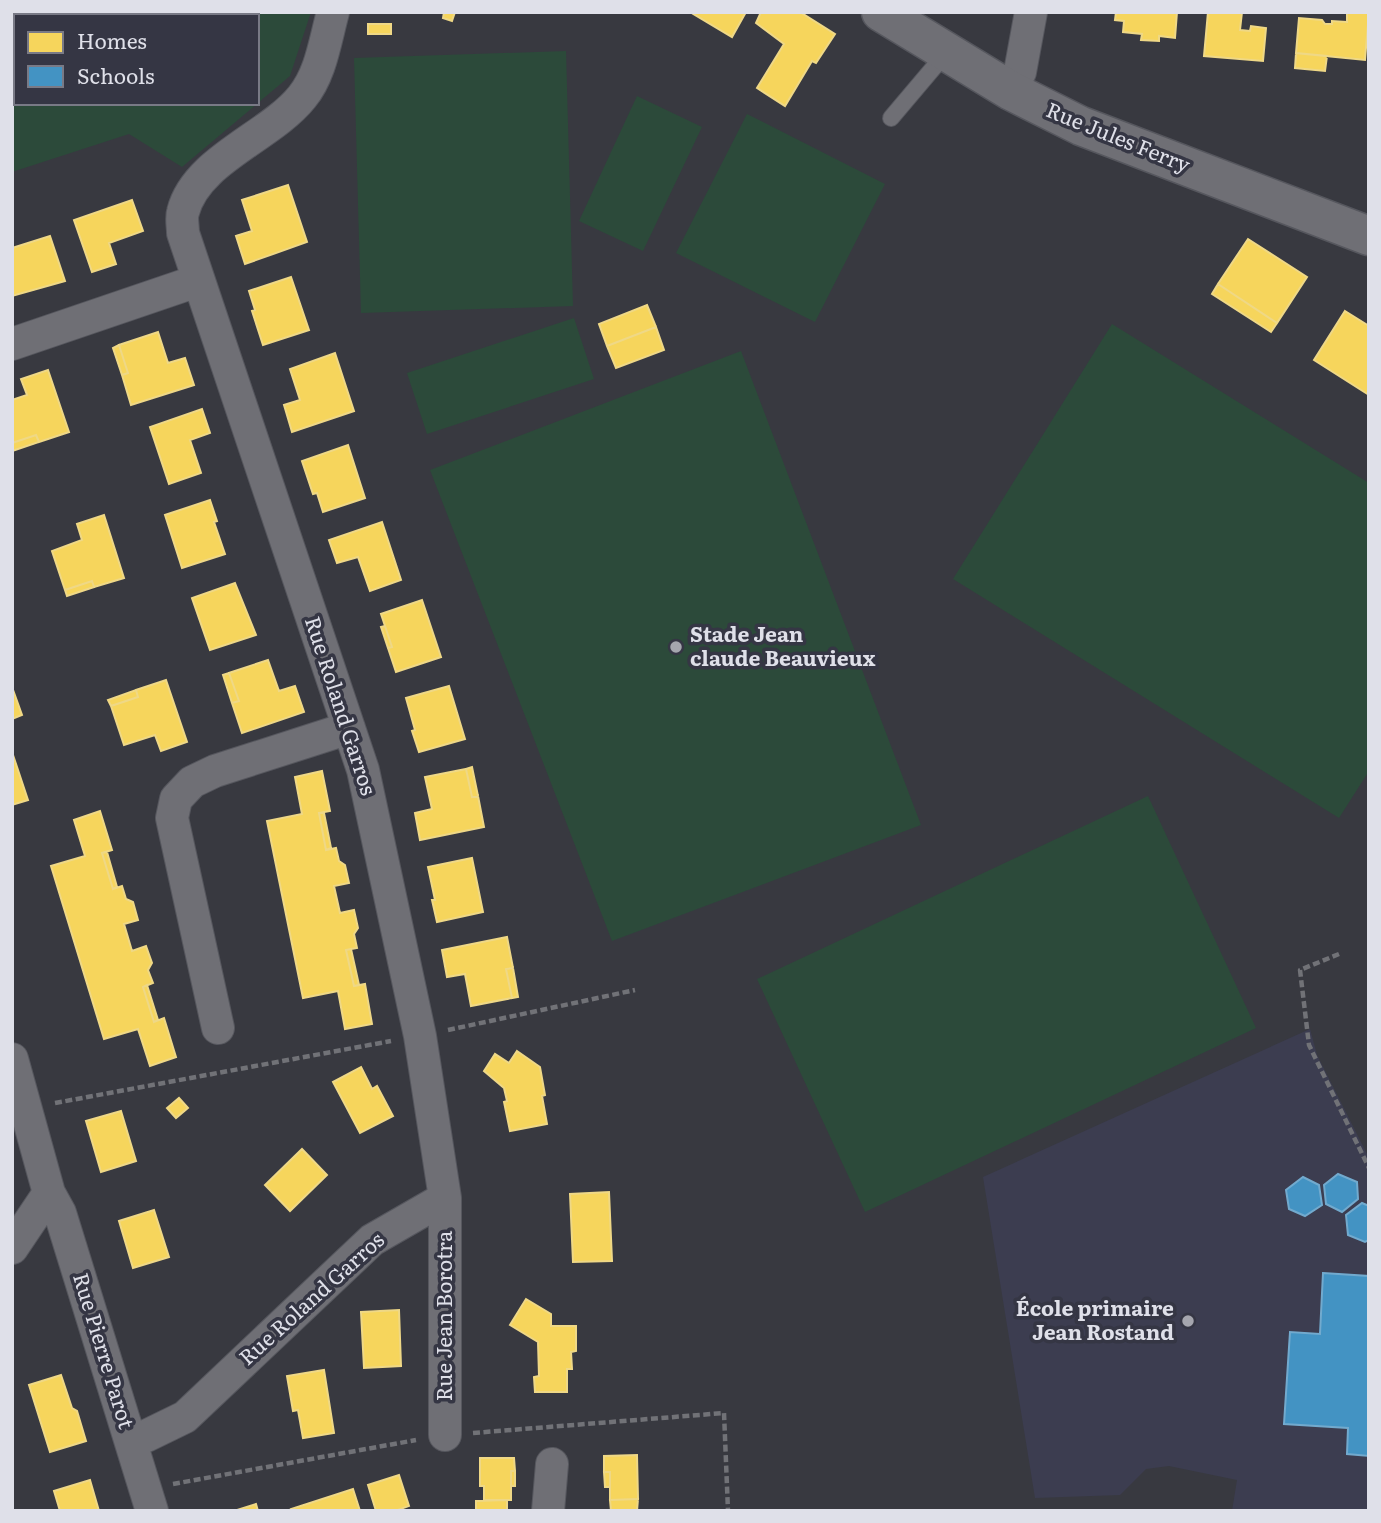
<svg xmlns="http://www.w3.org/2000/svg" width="1381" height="1523" font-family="Literata,serif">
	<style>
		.built { fill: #3c3d50 }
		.green { fill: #2c4a3a }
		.homes { fill: #f6d55c; stroke: #efd886; stroke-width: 2 }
		.schools { fill: #4393c3; stroke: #72aace; stroke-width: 2 }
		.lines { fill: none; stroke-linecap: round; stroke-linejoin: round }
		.lane-casing { stroke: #56575e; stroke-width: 18 }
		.street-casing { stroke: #56575e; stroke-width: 34 }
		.secondary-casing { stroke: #56575e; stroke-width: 41 }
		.path { stroke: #717277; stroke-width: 4.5; stroke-dasharray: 7 3.5; stroke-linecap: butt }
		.lane { stroke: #6f6f75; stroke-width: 16 }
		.street { stroke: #6f6f75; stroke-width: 32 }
		.secondary { stroke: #6f6f75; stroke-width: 38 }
		.poi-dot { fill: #a5a6ae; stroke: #353644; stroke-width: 2.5 }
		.labels { text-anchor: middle; stroke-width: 7; stroke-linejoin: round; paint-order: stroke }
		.street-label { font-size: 21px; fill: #dfe0e9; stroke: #353644 }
		.poi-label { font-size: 21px; font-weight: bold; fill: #dfe0e9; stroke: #353644; text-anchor: start }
	</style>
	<rect width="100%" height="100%" fill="#383940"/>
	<!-- built -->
	<path class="built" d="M 1310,1029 L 1317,1055 L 1369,1158 L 1369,1511 L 1232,1511 L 1237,1480 L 1169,1466 L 1146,1469 L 1120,1495 L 1035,1498 L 983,1177 Z"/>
	<!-- green -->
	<path class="green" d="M 207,12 L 311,12 L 290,76 L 182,167 L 129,134 L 12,172 L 12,27 L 16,27 L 16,103 L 257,103 L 257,16 L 206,16 Z
		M 566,51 L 573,306 L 361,313 L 354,58 Z
		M 637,96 L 702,127 L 643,251 L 579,221 Z
		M 747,114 L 885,184 L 815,322 L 676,253 Z
		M 574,318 L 594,379 L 427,434 L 407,373 Z
		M 1112,324 L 1369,483 L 1369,771 L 1339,818 L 953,579 Z
		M 741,351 L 921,825 L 612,941 L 430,470 Z
		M 1148,796 L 1256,1028 L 865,1212 L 757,979 Z"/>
	<!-- homes -->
	<path class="homes" d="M 444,12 L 455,12 L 452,21 L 443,18 Z
		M 690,12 L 746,12 L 732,37 Z
		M 761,12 L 800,12 L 835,34 L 816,63 L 812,61 L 785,106 L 757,88 L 784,44 L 756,23 Z
		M 1116,12 L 1177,12 L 1175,38 L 1159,36 L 1159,41 L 1141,40 L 1142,34 L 1123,32 L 1124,21 L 1115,20 Z
		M 1208,12 L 1242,12 L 1240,30 L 1250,31 L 1251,26 L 1266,28 L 1263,61 L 1204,56 Z
		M 1347,12 L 1369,12 L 1365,60 L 1296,53 L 1299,18 L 1322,20 L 1325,24 L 1332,24 L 1332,21 L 1347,22 Z
		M 368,24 L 391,24 L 391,34 L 368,34 Z
		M 1296,53 L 1327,56 L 1325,71 L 1295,68 Z
		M 288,185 L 307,242 L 245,264 L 236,236 L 252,231 L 242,200 Z
		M 132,200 L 143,231 L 109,243 L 116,264 L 92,272 L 74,220 Z
		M 50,236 L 65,281 L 12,296 L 12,248 Z
		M 1248,239 L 1307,277 L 1277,323 L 1218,284 Z
		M 291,277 L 309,330 L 263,345 L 252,311 L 255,310 L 249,291 Z
		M 1218,284 L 1277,323 L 1271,332 L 1212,294 Z
		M 647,305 L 656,327 L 607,346 L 599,324 Z
		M 1345,311 L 1369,326 L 1369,395 L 1314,360 Z
		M 656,327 L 664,350 L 616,368 L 607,346 Z
		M 158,332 L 168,363 L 185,358 L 194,385 L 131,405 L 122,375 L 128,373 L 119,345 Z
		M 119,345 L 128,373 L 122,375 L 113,348 Z
		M 335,353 L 354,411 L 292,432 L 284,405 L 300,400 L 290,369 Z
		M 48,370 L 69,432 L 39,442 L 36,435 L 12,443 L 12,400 L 27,395 L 21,379 Z
		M 202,409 L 210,433 L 190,440 L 201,473 L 169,484 L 150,427 Z
		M 36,435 L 39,442 L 12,451 L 12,443 Z
		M 348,445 L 365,498 L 323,512 L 317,493 L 313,494 L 302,461 Z
		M 210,500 L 217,521 L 214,522 L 225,554 L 182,568 L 165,515 Z
		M 104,515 L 124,578 L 94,587 L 92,581 L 65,590 L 52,551 L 82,540 L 77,524 Z
		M 382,522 L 401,580 L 370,591 L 358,557 L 337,563 L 329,540 Z
		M 92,581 L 94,587 L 67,596 L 65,590 Z
		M 235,583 L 256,635 L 210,650 L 192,598 Z
		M 422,600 L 441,657 L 396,672 L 388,648 L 392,647 L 381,614 Z
		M 385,626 L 392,647 L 388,648 L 381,627 Z
		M 268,660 L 279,691 L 295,686 L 304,712 L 242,733 L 232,703 L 239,701 L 229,673 Z
		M 229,673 L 239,701 L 232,703 L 223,675 Z
		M 166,680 L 187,742 L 161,751 L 155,735 L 124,745 L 111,706 L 138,697 L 136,690 Z
		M 449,686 L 465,739 L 419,752 L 412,731 L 415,730 L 406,698 Z
		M 12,687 L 22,715 L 12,719 Z
		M 136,690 L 138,697 L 111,706 L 108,700 Z
		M 12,752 L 28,800 L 12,805 Z
		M 472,767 L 478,796 L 472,797 L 466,769 Z
		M 466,769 L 472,797 L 478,796 L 484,827 L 420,840 L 415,813 L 432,809 L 425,777 Z
		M 322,771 L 330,811 L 319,813 L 326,850 L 336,848 L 339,861 L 345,865 L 349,883 L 334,886 L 340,913 L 354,910 L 358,928 L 354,934 L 357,948 L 346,950 L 354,986 L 365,984 L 372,1024 L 345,1029 L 338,991 L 303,998 L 267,821 L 302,814 L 295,777 Z
		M 100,811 L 112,850 L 102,853 L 113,889 L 122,886 L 126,899 L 133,902 L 138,920 L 124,924 L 132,951 L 146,946 L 152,963 L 148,970 L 153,983 L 143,987 L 154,1022 L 164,1018 L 176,1057 L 150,1066 L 138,1029 L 104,1039 L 51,866 L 85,856 L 74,820 Z
		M 319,813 L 324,813 L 331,848 L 326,850 Z
		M 107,852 L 117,887 L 113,889 L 102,853 Z
		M 472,858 L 483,912 L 437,922 L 432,900 L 435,900 L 428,867 Z
		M 507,937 L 513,968 L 506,969 L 512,998 L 471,1006 L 465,974 L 447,977 L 442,950 Z
		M 351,949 L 359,985 L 354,986 L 346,950 Z
		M 513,968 L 518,997 L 512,998 L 506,969 Z
		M 147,985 L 158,1020 L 154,1022 L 143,987 Z
		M 517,1051 L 540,1067 L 545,1095 L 542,1096 L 547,1124 L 510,1131 L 504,1102 L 507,1101 L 504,1088 L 484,1071 L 495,1054 L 509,1063 Z
		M 361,1067 L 372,1089 L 377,1086 L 393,1116 L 360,1133 L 333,1082 Z
		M 179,1098 L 188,1108 L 176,1118 L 167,1108 Z
		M 121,1111 L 136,1161 L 101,1172 L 86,1121 Z
		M 302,1149 L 327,1175 L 290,1211 L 265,1185 Z
		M 609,1192 L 612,1261 L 573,1262 L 570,1194 Z
		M 154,1210 L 169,1257 L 133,1268 L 119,1221 Z
		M 526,1299 L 551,1314 L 551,1326 L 576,1326 L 576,1351 L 571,1352 L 572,1369 L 567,1369 L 567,1392 L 535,1392 L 534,1377 L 539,1376 L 538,1342 L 510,1325 Z
		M 399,1310 L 401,1366 L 364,1368 L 361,1312 Z
		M 324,1370 L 334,1433 L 303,1438 L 298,1410 L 293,1411 L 287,1376 Z
		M 61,1375 L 72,1408 L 77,1411 L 86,1441 L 50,1452 L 29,1385 Z
		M 637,1455 L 638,1499 L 610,1500 L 610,1472 L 604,1472 L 604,1456 Z
		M 480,1458 L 514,1458 L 515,1471 L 511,1471 L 511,1500 L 484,1500 L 484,1486 L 480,1486 Z
		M 511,1471 L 515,1471 L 515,1486 L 511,1486 Z
		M 604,1472 L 610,1472 L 610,1487 L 605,1487 Z
		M 399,1475 L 409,1506 L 395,1511 L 376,1511 L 368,1485 Z
		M 90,1480 L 99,1511 L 60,1511 L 54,1491 Z
		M 353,1489 L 360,1511 L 292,1511 L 291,1509 Z
		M 638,1499 L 637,1511 L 611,1511 L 610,1500 Z
		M 507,1500 L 507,1511 L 476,1511 L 476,1501 Z
		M 256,1504 L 258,1511 L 234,1511 Z"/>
	<!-- schools -->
	<path class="schools" d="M 1338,1174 L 1357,1182 L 1358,1199 L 1342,1212 L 1326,1204 L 1324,1185 Z
		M 1303,1177 L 1319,1185 L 1322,1205 L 1305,1216 L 1289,1209 L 1286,1190 Z
		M 1362,1203 L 1369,1206 L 1369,1240 L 1365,1242 L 1348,1235 L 1346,1215 Z
		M 1323,1273 L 1369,1276 L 1369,1456 L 1347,1454 L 1348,1428 L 1284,1424 L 1290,1332 L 1320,1334 Z"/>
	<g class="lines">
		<defs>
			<path id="lane" d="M 891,118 L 946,53"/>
			<path id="street" d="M 1011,91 L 1020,72 L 1031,12
				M 12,344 L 197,281
				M 218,1028 L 172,818 L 176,799 L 192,782 L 215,771 L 349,728
				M 12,1059 L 49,1193 L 12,1248
				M 49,1193 L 60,1213 L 152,1511
				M 445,1435 L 445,1198
				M 130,1439 L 146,1436 L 185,1417 L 372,1240 L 445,1198 L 420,1036 L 363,770 L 183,233 C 183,226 181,218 183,212 C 196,160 270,137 302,97 C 321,74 325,41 333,12
				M 548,1511 L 552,1464"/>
			<path id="secondary" d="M 881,12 L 1011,91 L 1081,126 L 1369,236"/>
		</defs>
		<!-- lane casing -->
		<use href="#lane" class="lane-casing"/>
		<!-- street casing -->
		<use href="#street" class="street-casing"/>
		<!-- secondary casing -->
		<use href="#secondary" class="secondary-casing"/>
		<!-- path -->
		<path class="path" d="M 1339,954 L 1300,970 L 1309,1045 L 1369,1168
			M 448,1030 L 635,990
			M 55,1103 L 391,1041
			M 473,1433 L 724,1413 L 728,1511
			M 173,1484 L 416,1440"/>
		<!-- lane -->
		<use href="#lane" class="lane"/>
		<!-- street -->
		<use href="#street" class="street"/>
		<!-- secondary -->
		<use href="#secondary" class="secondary"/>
	</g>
	<!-- markers -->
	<g class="poi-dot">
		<circle cx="676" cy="647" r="7"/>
		<circle cx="1188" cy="1321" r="7"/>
	</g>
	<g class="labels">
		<!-- street labels -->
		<g class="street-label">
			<text transform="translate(1118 138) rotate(22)" y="7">Rue Jules Ferry</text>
			<text transform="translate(340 706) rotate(72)" y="7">Rue Roland Garros</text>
			<text transform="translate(312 1299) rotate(-42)" y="7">Rue Roland Garros</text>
			<text transform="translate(445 1316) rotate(-90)" y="7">Rue Jean Borotra</text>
			<text transform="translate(103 1351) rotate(73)" y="7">Rue Pierre Parot</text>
		</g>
		<!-- poi labels -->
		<g class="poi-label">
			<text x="690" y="642">Stade Jean<tspan x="690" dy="24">claude Beauvieux</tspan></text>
			<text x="1174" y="1316" text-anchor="end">École primaire<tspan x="1174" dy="24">Jean Rostand</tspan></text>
		</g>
	</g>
	<!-- border -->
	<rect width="1381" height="1523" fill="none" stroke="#dfe0e9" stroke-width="28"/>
	<!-- legend -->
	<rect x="14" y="14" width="245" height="91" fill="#353644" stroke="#797a86" stroke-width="2"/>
	<rect x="28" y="32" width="35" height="21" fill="#f6d55c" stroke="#797a86" stroke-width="2"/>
	<text x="77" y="49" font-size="21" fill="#dfe0e9">Homes</text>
	<rect x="28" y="66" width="35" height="21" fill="#4393c3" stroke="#797a86" stroke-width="2"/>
	<text x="77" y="84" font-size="21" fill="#dfe0e9">Schools</text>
</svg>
